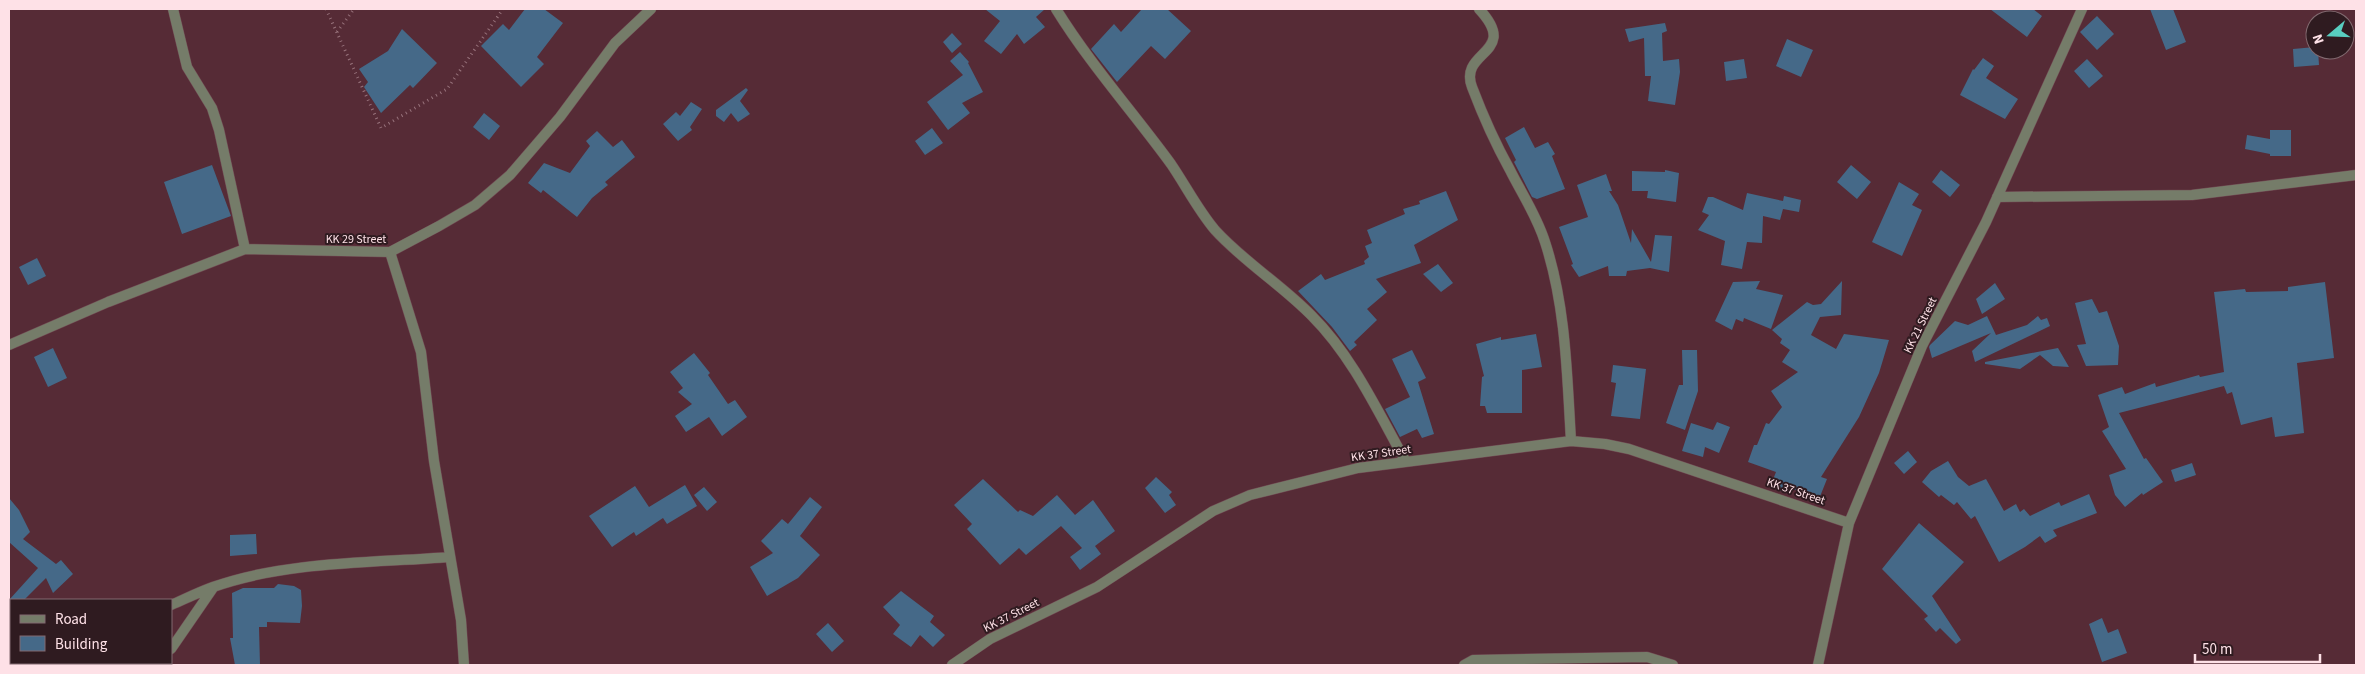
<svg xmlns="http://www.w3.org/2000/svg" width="2365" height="674" font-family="'Source Sans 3',sans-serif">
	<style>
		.building { fill: #456988 }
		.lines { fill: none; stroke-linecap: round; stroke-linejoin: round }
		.street-casing { stroke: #714852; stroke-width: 11 }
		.path { stroke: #98737c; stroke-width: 3; stroke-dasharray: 1 4; stroke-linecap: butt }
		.street { stroke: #757c69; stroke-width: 10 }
		.labels { text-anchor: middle; stroke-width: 4; stroke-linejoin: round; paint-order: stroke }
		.street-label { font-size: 12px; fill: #fee1e7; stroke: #2f1b20 }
	</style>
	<rect width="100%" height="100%" fill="#562b36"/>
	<!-- building -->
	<path class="building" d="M 525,9 L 544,9 L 563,23 L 537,57 L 544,64 L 521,87 L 481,46 L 503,24 L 509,30 Z
		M 985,9 L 1045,9 L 1036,17 L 1045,27 L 1024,44 L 1017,34 L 1001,54 L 984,41 L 1000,21 Z
		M 1142,9 L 1167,9 L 1191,31 L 1165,59 L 1151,46 L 1117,82 L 1091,49 L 1114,24 L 1121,32 Z
		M 1990,9 L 2033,9 L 2042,16 L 2027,37 Z
		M 2150,9 L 2173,9 L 2186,42 L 2166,50 Z
		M 2097,16 L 2114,34 L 2097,50 L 2080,32 Z
		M 1665,23 L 1667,31 L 1662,33 L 1663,61 L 1679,59 L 1680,72 L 1675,105 L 1648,101 L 1651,76 L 1645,76 L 1644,38 L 1629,42 L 1625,29 Z
		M 402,29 L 437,63 L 413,88 L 410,85 L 381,113 L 364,87 L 368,82 L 359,69 L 388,51 Z
		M 952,33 L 962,44 L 952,53 L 943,42 Z
		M 1787,39 L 1813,50 L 1801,77 L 1776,66 Z
		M 2315,47 L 2315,50 L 2318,50 L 2319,65 L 2294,67 L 2293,49 Z
		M 960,52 L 969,62 L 968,63 L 983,92 L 962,103 L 970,113 L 948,130 L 927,102 L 963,75 L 950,61 Z
		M 1983,58 L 1994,66 L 1986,78 L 2018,99 L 2005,119 L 1960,95 L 1973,69 L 1974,70 Z
		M 1744,59 L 1747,78 L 1726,81 L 1724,62 Z
		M 2087,59 L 2103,76 L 2089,88 L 2074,71 Z
		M 746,88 L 748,90 L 740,101 L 750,114 L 738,122 L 731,113 L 724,122 L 716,116 L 716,110 Z
		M 691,102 L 702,109 L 690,127 L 692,130 L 678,141 L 663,124 L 676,112 L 680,116 Z
		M 484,113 L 500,126 L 489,140 L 473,127 Z
		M 1524,127 L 1535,148 L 1548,142 L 1555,154 L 1552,156 L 1565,189 L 1537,199 L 1532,197 L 1514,162 L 1516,160 L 1505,138 Z
		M 932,128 L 943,143 L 925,155 L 915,141 Z
		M 2270,130 L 2291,130 L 2291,156 L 2270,156 L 2270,154 L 2245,149 L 2247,135 L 2270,139 Z
		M 597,131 L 613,147 L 622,140 L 635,157 L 605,182 L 608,185 L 592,198 L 577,217 L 543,190 L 541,193 L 528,183 L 544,163 L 570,173 L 590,146 L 586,141 Z
		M 212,165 L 231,216 L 182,234 L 164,182 Z
		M 1851,165 L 1871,182 L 1857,199 L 1837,182 Z
		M 1665,170 L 1679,173 L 1676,202 L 1647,198 L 1648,191 L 1632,191 L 1632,171 L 1665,172 Z
		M 1941,170 L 1960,185 L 1950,197 L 1932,182 Z
		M 1606,174 L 1612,191 L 1609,191 L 1618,205 L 1631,243 L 1632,229 L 1651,262 L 1655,235 L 1672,236 L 1669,272 L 1650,268 L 1627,271 L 1626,276 L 1609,276 L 1608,266 L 1579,277 L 1571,265 L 1573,264 L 1559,227 L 1588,217 L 1577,185 Z
		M 1899,182 L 1919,194 L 1912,205 L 1922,210 L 1902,256 L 1872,242 Z
		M 1446,191 L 1458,220 L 1414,245 L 1421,263 L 1376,279 L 1387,292 L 1367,309 L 1377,320 L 1354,342 L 1357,345 L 1350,351 L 1332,327 L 1298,291 L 1321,274 L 1325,280 L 1365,264 L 1364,261 L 1369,257 L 1365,246 L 1372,243 L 1367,230 L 1405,214 L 1403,209 L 1420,204 L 1419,201 Z
		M 1747,193 L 1783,201 L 1784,196 L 1801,200 L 1799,212 L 1783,209 L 1780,220 L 1763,216 L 1762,243 L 1747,242 L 1742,269 L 1721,265 L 1725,241 L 1698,230 L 1709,215 L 1702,212 L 1708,197 L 1713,197 L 1743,210 Z
		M 37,258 L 46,276 L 28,285 L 19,267 Z
		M 1438,264 L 1453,283 L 1441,292 L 1423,274 Z
		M 1760,281 L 1756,289 L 1783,295 L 1771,329 L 1744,318 L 1743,322 L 1736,319 L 1732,330 L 1715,321 L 1733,282 Z
		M 1842,281 L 1841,315 L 1820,317 L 1811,335 L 1836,349 L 1844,334 L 1889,340 L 1879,373 L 1859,417 L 1821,477 L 1827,479 L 1819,499 L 1785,486 L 1783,492 L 1770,487 L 1776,472 L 1748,462 L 1754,445 L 1757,445 L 1766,423 L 1769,424 L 1782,407 L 1771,391 L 1798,372 L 1782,362 L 1790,350 L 1780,343 L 1782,339 L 1772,330 L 1807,302 L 1813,305 L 1821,304 Z
		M 2325,282 L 2334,358 L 2297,363 L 2304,433 L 2275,437 L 2272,417 L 2241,425 L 2232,392 L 2227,394 L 2224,386 L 2119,413 L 2144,459 L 2146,458 L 2163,482 L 2143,495 L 2142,493 L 2125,507 L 2115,495 L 2109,475 L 2126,469 L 2102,431 L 2109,427 L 2098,395 L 2122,387 L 2125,394 L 2155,383 L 2156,387 L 2199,375 L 2200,377 L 2224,372 L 2214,292 L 2245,289 L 2246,292 L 2288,291 L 2288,287 Z
		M 1995,283 L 2005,299 L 1982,314 L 1976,299 Z
		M 2092,299 L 2099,313 L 2107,311 L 2119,346 L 2118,365 L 2086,366 L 2077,345 L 2086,344 L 2075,303 Z
		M 1987,316 L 1996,335 L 2027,325 L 2038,316 L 2041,320 L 2047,318 L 2050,326 L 1975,362 L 1972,351 L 1991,333 L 1932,358 L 1929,347 L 1930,345 L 1955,321 L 1968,325 Z
		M 1536,334 L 1542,367 L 1522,370 L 1522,413 L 1487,413 L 1485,406 L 1480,406 L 1482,377 L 1484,376 L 1476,344 L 1501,337 L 1501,340 Z
		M 53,348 L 67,378 L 48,387 L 34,357 Z
		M 2058,348 L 2069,367 L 2053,366 L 2040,355 L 2020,369 L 1985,364 L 1985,362 Z
		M 1412,350 L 1426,378 L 1418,382 L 1434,434 L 1422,438 L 1417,429 L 1400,437 L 1385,409 L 1410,397 L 1392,359 Z
		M 1682,350 L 1697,350 L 1698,391 L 1685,430 L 1666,423 L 1679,385 L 1683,385 Z
		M 694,353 L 710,373 L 708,375 L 728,404 L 735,400 L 747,417 L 722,436 L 709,417 L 686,432 L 675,416 L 692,404 L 678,392 L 683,388 L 670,372 Z
		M 1613,365 L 1646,369 L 1640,419 L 1611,416 L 1616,383 L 1611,382 Z
		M 1717,422 L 1730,427 L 1719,453 L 1705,447 L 1703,457 L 1682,451 L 1691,423 L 1713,430 Z
		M 1908,451 L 1917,462 L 1904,474 L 1894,463 Z
		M 1948,461 L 1958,477 L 1969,486 L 1986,479 L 2004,511 L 2016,504 L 2020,512 L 2024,509 L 2030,516 L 2059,502 L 2061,506 L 2089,494 L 2097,513 L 2053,530 L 2057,536 L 2045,543 L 2040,536 L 2025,547 L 1999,562 L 1975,516 L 1971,519 L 1957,502 L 1954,505 L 1941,495 L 1939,497 L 1922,482 L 1931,471 Z
		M 2192,463 L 2196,475 L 2175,482 L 2171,470 Z
		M 1156,477 L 1172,492 L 1169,495 L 1176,505 L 1165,513 L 1145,488 Z
		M 983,479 L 1018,512 L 1020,510 L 1033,516 L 1057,495 L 1075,515 L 1093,500 L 1115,531 L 1095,546 L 1101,554 L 1080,570 L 1070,557 L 1082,548 L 1061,526 L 1026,555 L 1019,548 L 1000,565 L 967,529 L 972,524 L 954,505 Z
		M 685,485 L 697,506 L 667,524 L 663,518 L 636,536 L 634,532 L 612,547 L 589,516 L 635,486 L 649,507 Z
		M 704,487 L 717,502 L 707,511 L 694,495 Z
		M 810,497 L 822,507 L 800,536 L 820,555 L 798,578 L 767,596 L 750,567 L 773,553 L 761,541 L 782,519 L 788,524 Z
		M 9,498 L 19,510 L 30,532 L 23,539 L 56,564 L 61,560 L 73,574 L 53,593 L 46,578 L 24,600 L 11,600 L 11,603 L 9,600 L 38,568 L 9,542 Z
		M 1919,523 L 1964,562 L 1932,596 L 1961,640 L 1956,644 L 1940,628 L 1936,632 L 1924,619 L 1928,616 L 1882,569 Z
		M 256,534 L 257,554 L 230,556 L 230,535 Z
		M 278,584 L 294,586 L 301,590 L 302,606 L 300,623 L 267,622 L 267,627 L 259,627 L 260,665 L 235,665 L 230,638 L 233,638 L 232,593 L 243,588 L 274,588 Z
		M 901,591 L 934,616 L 930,622 L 945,635 L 933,647 L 920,635 L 911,647 L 893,634 L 900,625 L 883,607 Z
		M 2102,618 L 2108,633 L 2118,629 L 2127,653 L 2102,662 L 2089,624 Z
		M 828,623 L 844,641 L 832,652 L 816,634 Z"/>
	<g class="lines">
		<defs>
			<path id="street" d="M 173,9 L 187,67 L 212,108 L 219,130 L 245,249
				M 1056,9 C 1090,64 1133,112 1171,164 C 1186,186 1198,210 1215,230 C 1244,262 1282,285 1312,316 C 1353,357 1378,412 1406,462
				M 1479,9 C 1521,54 1458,50 1472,87 C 1483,116 1495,143 1510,170 C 1522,194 1537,216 1545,242 C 1566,306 1567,375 1571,441
				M 1997,197 L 2192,195 L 2356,175
				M 390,252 L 421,352 L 434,461 L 461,620 L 464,665
				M 9,345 L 108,302 L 245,249 L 390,252 L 439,226 L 475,205 L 510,175 L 560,117 L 615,43 L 651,9
				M 171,605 C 185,599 199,592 213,587 C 286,561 374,563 450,557
				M 171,649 L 213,588
				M 60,665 L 64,663
				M 163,665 L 163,663
				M 952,665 L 990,639 L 1097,587 L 1213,511 L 1250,495 L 1358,468 L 1571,441 L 1605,444 L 1629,449 L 1849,523
				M 1464,665 L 1473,660 L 1647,657 L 1673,665
				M 1818,665 L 1849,523 L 1922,346 L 1986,222 L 2082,9"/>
		</defs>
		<!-- street casing -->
		<use href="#street" class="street-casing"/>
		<!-- path -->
		<path class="path" d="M 326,9 L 381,128 L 447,89 L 503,9
			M 337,32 L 354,9"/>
		<!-- street -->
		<use href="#street" class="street"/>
	</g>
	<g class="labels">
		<!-- street labels -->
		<g class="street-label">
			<text x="356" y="243">KK 29 Street</text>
			<text transform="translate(1920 325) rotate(-64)" y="4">KK 21 Street</text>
			<text transform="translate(1381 453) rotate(-8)" y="4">KK 37 Street</text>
			<text transform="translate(1796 491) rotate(19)" y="4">KK 37 Street</text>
			<text transform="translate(1011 615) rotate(-27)" y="4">KK 37 Street</text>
		</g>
	</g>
	<!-- border -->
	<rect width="2365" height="674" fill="none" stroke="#fee1e7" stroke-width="20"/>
	<!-- legend -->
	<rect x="10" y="599" width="162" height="65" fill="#2f1b20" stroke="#826a70"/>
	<rect x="20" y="615" width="25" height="8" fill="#757c69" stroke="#826a70"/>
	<text x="55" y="624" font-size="15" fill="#fee1e7">Road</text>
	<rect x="20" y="636" width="25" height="15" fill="#456988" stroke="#826a70"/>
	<text x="55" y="649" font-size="15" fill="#fee1e7">Building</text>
	<!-- north arrow -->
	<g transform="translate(2330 35) rotate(251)"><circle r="24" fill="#2f1b20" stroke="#826a70"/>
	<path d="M0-4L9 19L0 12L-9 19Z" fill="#58cec0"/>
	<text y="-8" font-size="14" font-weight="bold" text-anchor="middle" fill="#fee1e7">N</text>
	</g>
	<!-- scale -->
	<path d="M2195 654v8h125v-8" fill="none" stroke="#fee1e7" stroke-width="2.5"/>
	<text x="2202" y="654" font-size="15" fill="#fee1e7" stroke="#2f1b20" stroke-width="4" paint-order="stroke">50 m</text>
</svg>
